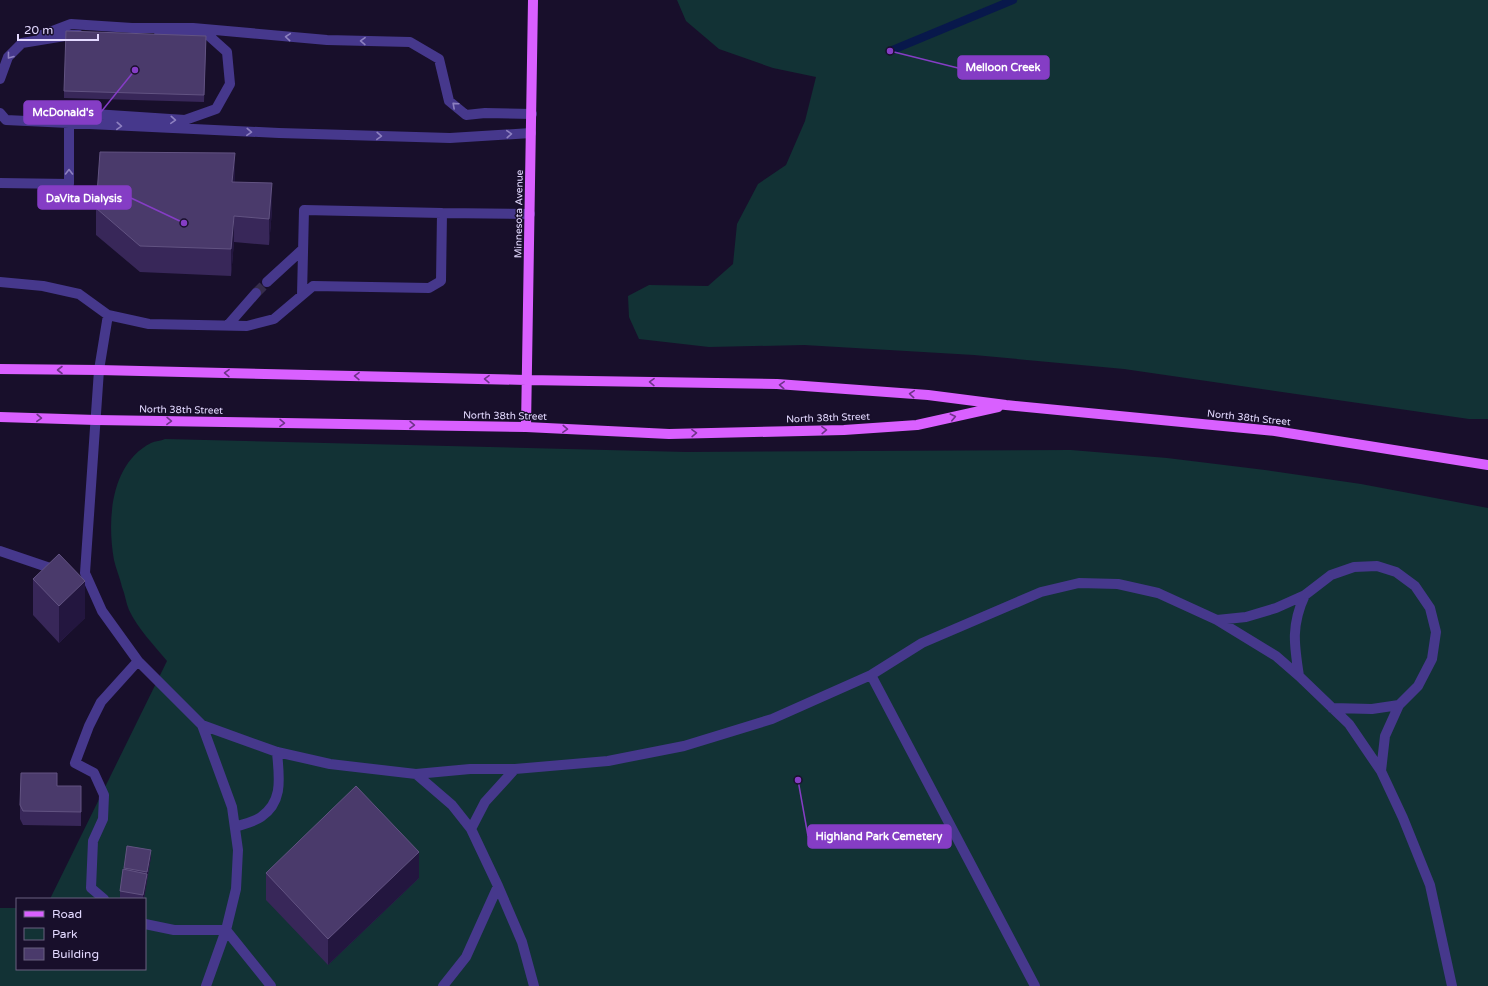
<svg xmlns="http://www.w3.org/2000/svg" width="1488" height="986" font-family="'Varela Round',sans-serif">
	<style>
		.green { fill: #123235 }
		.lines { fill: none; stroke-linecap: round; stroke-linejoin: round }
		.stream { stroke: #08184b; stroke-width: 8 }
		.minor-tunnel { stroke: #362d4b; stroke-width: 10; stroke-dasharray: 10 5; stroke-linecap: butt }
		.minor { stroke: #46388c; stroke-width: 10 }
		.major { stroke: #d960ff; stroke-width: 10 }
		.wall { fill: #382759 }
		.shaded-wall { fill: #23163f }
		.building { fill: #4a3a6b; stroke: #625382 }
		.oneway { stroke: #8d80c0 }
		.oneway2 { stroke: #6f338a }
		.labels { text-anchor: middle; stroke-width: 3; stroke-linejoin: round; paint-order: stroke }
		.street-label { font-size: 10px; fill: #e3d9ff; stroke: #180f2b }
		.leader { fill: none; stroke: #853dc5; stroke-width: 1.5 }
		.callout-dot { fill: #853dc5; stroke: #180f2b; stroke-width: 1.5 }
		.callout { fill: #853dc5; stroke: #853dc5; stroke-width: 1.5 }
		.callout-label { font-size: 11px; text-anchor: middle; font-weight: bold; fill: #fff }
	</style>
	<rect width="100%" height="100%" fill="#180f2b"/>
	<!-- green -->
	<path class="green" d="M 677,0 L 1488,0 L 1488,419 L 1469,419 L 1124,369 L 974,355 L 804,345 L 709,347 L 639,339 L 629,317 L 628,296 L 649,285 L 708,286 L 733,264 L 737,224 L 758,184 L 786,165 L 805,121 L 816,77 L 773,68 L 719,49 L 686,21 Z
		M 165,439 L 686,452 L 1071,450 L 1167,458 L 1265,470 L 1361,484 L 1488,508 L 1488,986 L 0,986 L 0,908 L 17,908 L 17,969 L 145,969 L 145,899 L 50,899 L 167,661 C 154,645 138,629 129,610 C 126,603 125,594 122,587 C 120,578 116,569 114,560 C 107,521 110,464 151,443 C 155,441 161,441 165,439 Z"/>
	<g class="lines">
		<!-- stream -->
		<path class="stream" d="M 890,51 L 1013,0"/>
		<!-- minor-tunnel -->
		<path class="minor-tunnel" d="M 256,293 L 267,282"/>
		<!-- minor -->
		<path class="minor" d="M 42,35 L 71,24 L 132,28 L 193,28 L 327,40 L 410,42 L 439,59 L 449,101 L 466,115 L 485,113 L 532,114
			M 0,79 L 8,57 L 22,43 L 71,35 L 79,35
			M 0,113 L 6,120 L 279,133 L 450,138 L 531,133
			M 0,183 L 69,184 L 69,124 L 79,113 L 185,120 L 216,109 L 230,84 L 227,52 L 208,35 L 159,35
			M 442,213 L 530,214
			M 0,282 L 43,286 L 79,294 L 108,315 L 149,324 L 247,326 L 274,319 L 313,286 L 429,288 L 441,281 L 442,213 L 304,210 L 302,295
			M 267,282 L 303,249
			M 108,315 L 99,370 L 85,573 L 102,611 L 138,661 L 202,725 L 232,807 L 238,850 L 236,889 L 226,930 L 271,986
			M 228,325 L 256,293
			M 0,551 L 59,571
			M 1217,620 L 1276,656 L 1299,676 L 1349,724 L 1381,771
			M 871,675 L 1035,986
			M 1299,676 C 1294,644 1291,625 1305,595
			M 1332,708 L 1372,709 L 1399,705
			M 202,725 L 277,752 L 330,764 L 416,774 L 470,769 L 515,769
			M 416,774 L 452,805 L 471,829 L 498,886 L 466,957 L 443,986
			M 235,827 C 243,824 254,822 261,817 C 284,801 279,777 277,752
			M 471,829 L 485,802 L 515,769 L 608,761 L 684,746 L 772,719 L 871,675 L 922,643 L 1041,592 L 1079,583 L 1118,584 L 1158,593 L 1217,620 L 1246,617 L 1276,608 L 1305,595 L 1331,575 L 1354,567 L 1377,566 L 1396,572 L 1415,586 L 1430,608 L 1436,632 L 1432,659 L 1418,686 L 1399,705 L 1385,736 L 1381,771 L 1403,818 L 1430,885 L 1452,986
			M 498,886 L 522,942 L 534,986
			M 104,899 L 91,888 L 93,841 L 103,819 L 104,795 L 94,773 L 75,763 L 89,726 L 101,702 L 138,661
			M 145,924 L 174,930 L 226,930 L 206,986"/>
		<!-- major -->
		<path class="major" d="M 0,369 L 99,370 L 526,380 L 777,384 L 928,395 L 1006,405 L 1275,431 L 1488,465
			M 0,417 L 96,420 L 526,427 L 669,434 L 844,430 L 917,425 L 998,407
			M 526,427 L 533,0"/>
	</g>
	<!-- wall -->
	<path class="wall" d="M 206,43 L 204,102 L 64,98 L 64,91 Z
		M 234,182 L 272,210 L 269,245 L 234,242 L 231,276 L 140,272 L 96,235 L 96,208 Z
		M 33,579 L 85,618 L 59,643 L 33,615 Z
		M 57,786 L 81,786 L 81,826 L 23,825 L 20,819 L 20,805 Z
		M 151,857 L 144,899 L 124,899 L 120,898 L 120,891 L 124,868 Z
		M 266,873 L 419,878 L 328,965 L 266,900 Z"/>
	<!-- shaded-wall -->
	<path class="shaded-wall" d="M 235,153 L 235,180 L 232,209 L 232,182 Z
		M 272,183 L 272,210 L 269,245 L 269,219 Z
		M 234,216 L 234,242 L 231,276 L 231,249 Z
		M 85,581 L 85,618 L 59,643 L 59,606 Z
		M 151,850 L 151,857 L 147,879 L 147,872 Z
		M 419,852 L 419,878 L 328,965 L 328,939 Z
		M 147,874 L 147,881 L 144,899 L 143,899 L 143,895 Z"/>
	<!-- building -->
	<path class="building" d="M 66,31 L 206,36 L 204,95 L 64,91 Z
		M 100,152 L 235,153 L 232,182 L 272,183 L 269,219 L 234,216 L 231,249 L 140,246 L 96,208 Z
		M 59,554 L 85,581 L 59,606 L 33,579 Z
		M 21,773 L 57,773 L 57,786 L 81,786 L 81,812 L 23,811 L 20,805 Z
		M 356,786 L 419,852 L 328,939 L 266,873 Z
		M 127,846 L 151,850 L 147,872 L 124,868 Z
		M 123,869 L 147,874 L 143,895 L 120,891 Z"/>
	<!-- one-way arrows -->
	<defs><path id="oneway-chevron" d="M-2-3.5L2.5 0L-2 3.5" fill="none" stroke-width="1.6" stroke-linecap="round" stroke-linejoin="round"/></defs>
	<g class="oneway">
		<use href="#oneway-chevron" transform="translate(288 37) rotate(-175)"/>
		<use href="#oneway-chevron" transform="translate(363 41) rotate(-179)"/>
		<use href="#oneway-chevron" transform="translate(10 56) rotate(128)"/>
		<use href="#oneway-chevron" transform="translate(455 105) rotate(-138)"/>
		<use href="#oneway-chevron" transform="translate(173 120) rotate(4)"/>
		<use href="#oneway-chevron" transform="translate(119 126) rotate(3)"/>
		<use href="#oneway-chevron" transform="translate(249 132) rotate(3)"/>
		<use href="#oneway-chevron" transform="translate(509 134) rotate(-4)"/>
		<use href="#oneway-chevron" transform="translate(379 136) rotate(2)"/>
		<use href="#oneway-chevron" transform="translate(69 172) rotate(-90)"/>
	</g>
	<g class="oneway2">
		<use href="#oneway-chevron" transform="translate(60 370) rotate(-180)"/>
		<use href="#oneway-chevron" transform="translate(227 373) rotate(-179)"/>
		<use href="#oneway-chevron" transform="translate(357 376) rotate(-179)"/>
		<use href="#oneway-chevron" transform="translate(487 379) rotate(-179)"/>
		<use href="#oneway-chevron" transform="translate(652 382) rotate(-179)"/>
		<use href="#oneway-chevron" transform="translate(782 385) rotate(-176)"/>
		<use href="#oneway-chevron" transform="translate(912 394) rotate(-175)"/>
		<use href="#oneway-chevron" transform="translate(953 417) rotate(-13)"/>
		<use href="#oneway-chevron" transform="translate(39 418) rotate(2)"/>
		<use href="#oneway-chevron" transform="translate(169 421) rotate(1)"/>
		<use href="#oneway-chevron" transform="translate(282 423) rotate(1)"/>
		<use href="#oneway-chevron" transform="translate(412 425) rotate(1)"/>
		<use href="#oneway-chevron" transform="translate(565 429) rotate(3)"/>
		<use href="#oneway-chevron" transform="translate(824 430) rotate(-2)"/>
		<use href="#oneway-chevron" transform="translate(694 433) rotate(-1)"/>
	</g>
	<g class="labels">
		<!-- street labels -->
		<g class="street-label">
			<text transform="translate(518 214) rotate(-89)" y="4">Minnesota Avenue</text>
			<text transform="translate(181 409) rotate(1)" y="4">North 38th Street</text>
			<text transform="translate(505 415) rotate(1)" y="4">North 38th Street</text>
			<text transform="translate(828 417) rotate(-2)" y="4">North 38th Street</text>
			<text transform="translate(1249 417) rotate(6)" y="4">North 38th Street</text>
		</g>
	</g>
	<!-- callouts -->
	<path class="leader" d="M890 51L958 68M135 70L101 112M184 223L131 198M798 780L808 836"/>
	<g class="callout-dot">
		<circle cx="890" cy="51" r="4"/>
		<circle cx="135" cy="70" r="4"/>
		<circle cx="184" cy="223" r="4"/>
		<circle cx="798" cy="780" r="4"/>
	</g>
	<g class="callout">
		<rect x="958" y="56" width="91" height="23" rx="4"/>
		<rect x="24" y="101" width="77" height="23" rx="4"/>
		<rect x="38" y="186" width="93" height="23" rx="4"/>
		<rect x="808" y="825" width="143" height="23" rx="4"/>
	</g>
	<g class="callout-label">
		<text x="1003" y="71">Melloon Creek</text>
		<text x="63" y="116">McDonald's</text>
		<text x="84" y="202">DaVita Dialysis</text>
		<text x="879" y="840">Highland Park Cemetery</text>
	</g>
	<!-- legend -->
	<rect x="16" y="898" width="130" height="72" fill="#180f2b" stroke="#696080"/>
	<rect x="24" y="911" width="20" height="6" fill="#d960ff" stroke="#696080"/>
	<text x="52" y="918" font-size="12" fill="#e3d9ff">Road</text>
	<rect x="24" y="928" width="20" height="12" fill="#123235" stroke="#696080"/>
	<text x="52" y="938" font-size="12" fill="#e3d9ff">Park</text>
	<rect x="24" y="948" width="20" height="12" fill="#4a3a6b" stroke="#696080"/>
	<text x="52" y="958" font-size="12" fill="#e3d9ff">Building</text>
	<!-- scale -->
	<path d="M18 34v6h80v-6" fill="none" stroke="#e3d9ff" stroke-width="2"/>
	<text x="24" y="34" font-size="12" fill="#e3d9ff" stroke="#180f2b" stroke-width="3" paint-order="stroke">20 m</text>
</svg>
